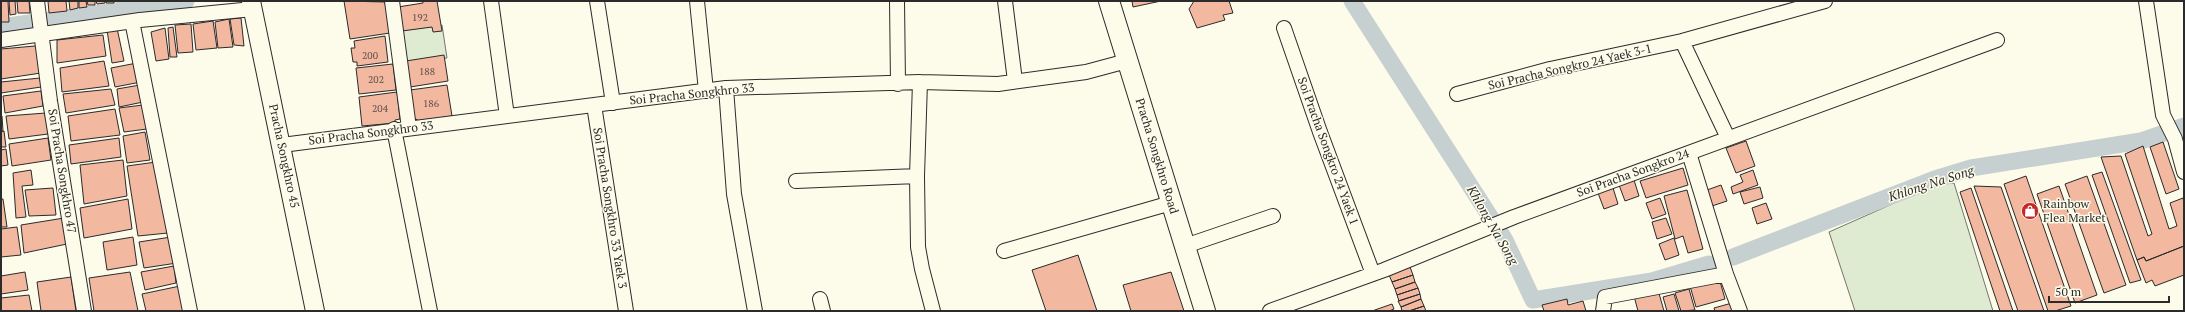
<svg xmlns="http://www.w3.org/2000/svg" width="2185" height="312" font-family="'PT Serif',serif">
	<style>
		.green { fill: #deebd1; stroke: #74746e }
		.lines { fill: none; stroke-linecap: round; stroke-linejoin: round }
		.canal { stroke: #c7d0d0; stroke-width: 17 }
		.building { fill: #f2b8a0; stroke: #2b2b2b }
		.minor-casing { stroke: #2b2b2b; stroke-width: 16 }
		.tertiary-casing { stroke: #2b2b2b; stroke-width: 20 }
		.secondary-casing { stroke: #2b2b2b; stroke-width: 22 }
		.minor { stroke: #fdfbea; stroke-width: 14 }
		.tertiary { stroke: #fdfbea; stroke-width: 18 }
		.secondary { stroke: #fdfbea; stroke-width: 20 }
		.labels { text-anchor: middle; stroke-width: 3; stroke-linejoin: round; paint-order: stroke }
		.number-label { font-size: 10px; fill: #5d4e48 }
		.street-label { font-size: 12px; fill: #2b2b2b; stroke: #fdfbea }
		.poi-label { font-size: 12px; fill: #2b2b2b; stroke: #fdfbea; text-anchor: start }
		.water-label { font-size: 13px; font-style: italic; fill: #2b2b2b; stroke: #fdfbea }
	</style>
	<rect width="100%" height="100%" fill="#fdfbea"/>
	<!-- green -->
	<path class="green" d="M 442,25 L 447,58 L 404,64 L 399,31 Z
		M 1954,183 L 1993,311 L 1855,311 L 1829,232 L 1935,185 Z"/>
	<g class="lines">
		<!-- canal -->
		<path class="canal" d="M 1352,1 L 1505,240 L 1533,300 L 1652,281 L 1709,264
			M 1,27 L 186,1
			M 1733,257 L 1935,179 L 1971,168 L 2141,141 L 2184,126"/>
	</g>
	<!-- building -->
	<path class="building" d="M 1,1 L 8,1 L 9,22 L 1,22 Z
		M 9,1 L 15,1 L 16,14 L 10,15 Z
		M 17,1 L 29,1 L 30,13 L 18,13 Z
		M 48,1 L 66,1 L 67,11 L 49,13 Z
		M 69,1 L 78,1 L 78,8 L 70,10 Z
		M 79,1 L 86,1 L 87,7 L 79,8 Z
		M 87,1 L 95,1 L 95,5 L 88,5 Z
		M 96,1 L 105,1 L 105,3 L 97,4 Z
		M 106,1 L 114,1 L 114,3 L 106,3 Z
		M 344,1 L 385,2 L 390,33 L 350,39 Z
		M 423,1 L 437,1 L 442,31 L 433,32 L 432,27 L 402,31 L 398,7 L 423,3 Z
		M 1132,1 L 1161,1 L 1133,7 Z
		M 1194,1 L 1229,1 L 1233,13 L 1223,15 L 1225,20 L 1197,28 L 1189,9 Z
		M 241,18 L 244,46 L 234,45 L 230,19 Z
		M 229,19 L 233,47 L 218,48 L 215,22 Z
		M 213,21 L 217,48 L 196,50 L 193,24 Z
		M 191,24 L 193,52 L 178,53 L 175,25 Z
		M 173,27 L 177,57 L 170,57 L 168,28 Z
		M 117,28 L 124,61 L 112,63 L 107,30 Z
		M 165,28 L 169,59 L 156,61 L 151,32 Z
		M 103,35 L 106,56 L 57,63 L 57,40 Z
		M 385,36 L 388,62 L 357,66 L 357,62 L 353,62 L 351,48 L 355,48 L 354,41 Z
		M 35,46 L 40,53 L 41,73 L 1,79 L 1,49 Z
		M 444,55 L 448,81 L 410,87 L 406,61 Z
		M 104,61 L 109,86 L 62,92 L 60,68 Z
		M 137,63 L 141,82 L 115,87 L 111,68 Z
		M 393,64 L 396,90 L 359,94 L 356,68 Z
		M 40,78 L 41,87 L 1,93 L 1,82 Z
		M 140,85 L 143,102 L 119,107 L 117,89 Z
		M 447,85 L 452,116 L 419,121 L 414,118 L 410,90 Z
		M 111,89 L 115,105 L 66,113 L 63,94 Z
		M 41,91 L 43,106 L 5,113 L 3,96 Z
		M 397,92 L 400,119 L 395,120 L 395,123 L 362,126 L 359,97 Z
		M 143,105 L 147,129 L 124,132 L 119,108 Z
		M 115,109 L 120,135 L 71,141 L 68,116 Z
		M 46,113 L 48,134 L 9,139 L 6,116 Z
		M 2,116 L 3,131 L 1,131 L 1,116 Z
		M 4,131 L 6,147 L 1,147 L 1,132 Z
		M 145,132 L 150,160 L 127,163 L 123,136 Z
		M 48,138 L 51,160 L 12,166 L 9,144 Z
		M 119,138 L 121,157 L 71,164 L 69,145 Z
		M 1746,141 L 1755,166 L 1736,173 L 1726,148 Z
		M 2163,142 L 2179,189 L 2166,194 L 2150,147 Z
		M 2143,146 L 2169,229 L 2177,226 L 2170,203 L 2183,198 L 2184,202 L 2184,246 L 2146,261 L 2144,257 L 2137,260 L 2101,157 L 2121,156 L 2148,236 L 2152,234 L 2125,154 Z
		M 6,149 L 8,165 L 1,166 L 1,150 Z
		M 123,160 L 127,196 L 84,204 L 80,165 Z
		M 156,162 L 168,233 L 138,236 L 127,166 Z
		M 1683,168 L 1688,185 L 1646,198 L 1640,181 Z
		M 31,170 L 33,185 L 22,186 L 26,217 L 16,218 L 13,173 Z
		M 1753,170 L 1758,185 L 1733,194 L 1731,187 L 1743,182 L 1740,175 Z
		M 2102,172 L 2141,280 L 2130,283 L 2092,175 Z
		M 2026,176 L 2071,306 L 2055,311 L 2048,311 L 2004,184 Z
		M 2087,176 L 2126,285 L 2104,293 L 2065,184 Z
		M 1634,180 L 1639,196 L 1625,201 L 1619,185 Z
		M 1721,185 L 1727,201 L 1712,206 L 1707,190 Z
		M 1974,186 L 2001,187 L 2044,311 L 2018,311 Z
		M 2059,186 L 2097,295 L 2075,303 L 2037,194 Z
		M 1760,187 L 1763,198 L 1744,204 L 1740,192 Z
		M 53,188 L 56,215 L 29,216 L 25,190 Z
		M 1613,188 L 1618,204 L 1604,209 L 1598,193 Z
		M 1971,188 L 2013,311 L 2000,311 L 1960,192 Z
		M 1687,190 L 1703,249 L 1688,253 L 1683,236 L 1675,239 L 1664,196 Z
		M 1660,198 L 1666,214 L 1652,219 L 1646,203 Z
		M 1,199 L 3,199 L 7,227 L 1,227 Z
		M 128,199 L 132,229 L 84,238 L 80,208 Z
		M 1766,203 L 1772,219 L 1757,224 L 1752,208 Z
		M 64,218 L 67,244 L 24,253 L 21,225 Z
		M 1666,218 L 1672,234 L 1657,239 L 1652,222 Z
		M 17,227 L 21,255 L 1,257 L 1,229 Z
		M 133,237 L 137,265 L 107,270 L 103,242 Z
		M 171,237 L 177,263 L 144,268 L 139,242 Z
		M 1674,238 L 1679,255 L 1665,260 L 1659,244 Z
		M 2184,246 L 2184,275 L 2155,286 L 2152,280 L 2146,283 L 2137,260 L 2144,257 L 2146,261 Z
		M 1078,255 L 1097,311 L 1046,311 L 1032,270 Z
		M 174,266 L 176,283 L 145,290 L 141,272 Z
		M 1410,267 L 1413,275 L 1392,282 L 1389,275 Z
		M 25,272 L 28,290 L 1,294 L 1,276 Z
		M 130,272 L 138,311 L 94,311 L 89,278 Z
		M 1171,272 L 1184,311 L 1131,311 L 1123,285 Z
		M 1413,275 L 1415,282 L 1395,289 L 1392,282 Z
		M 71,277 L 76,311 L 41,311 L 37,282 Z
		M 1719,278 L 1725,299 L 1696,307 L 1690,286 Z
		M 1415,282 L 1418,288 L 1397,295 L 1395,289 Z
		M 180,286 L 184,311 L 146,311 L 142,294 Z
		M 1418,288 L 1420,294 L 1399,301 L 1397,295 Z
		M 1689,289 L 1695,310 L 1681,311 L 1675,293 Z
		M 1658,290 L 1664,311 L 1638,311 L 1634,296 Z
		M 1420,294 L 1421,299 L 1401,307 L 1398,301 Z
		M 1674,294 L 1679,311 L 1667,311 L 1663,297 Z
		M 29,295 L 32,311 L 1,311 L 1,298 Z
		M 1421,299 L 1424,306 L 1409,311 L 1402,311 L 1401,307 Z
		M 1567,299 L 1568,305 L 1583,301 L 1586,311 L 1544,311 L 1542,305 Z
		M 1732,303 L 1735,311 L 1715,311 L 1714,308 Z
		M 1392,304 L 1394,309 L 1389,311 L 1372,311 Z
		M 1424,306 L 1426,311 L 1409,311 Z"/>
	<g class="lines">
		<defs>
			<path id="minor" d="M 37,1 L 50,101 L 84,311
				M 392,1 L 409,128
				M 491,1 L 507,116
				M 597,1 L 613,103
				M 697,1 L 706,91
				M 897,1 L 898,84
				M 1005,1 L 1015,81
				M 2146,1 L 2163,115 L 2175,139 L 2184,172
				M 132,21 L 190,311
				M 1284,28 L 1320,132 L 1373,274
				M 1,40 L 140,20 L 253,9
				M 1682,41 L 1728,138
				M 920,82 L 917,176 L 918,247 L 922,269 L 933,311
				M 726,88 L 734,194 L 755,311
				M 1457,94 L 1550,69 L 1682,41 L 1825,1
				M 594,105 L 626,311
				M 394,129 L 430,311
				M 282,145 L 726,88 L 920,82 L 998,84 L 1086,72 L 1127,61
				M 1689,153 L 1726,274 L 1740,311
				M 796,181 L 917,176
				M 1185,246 L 1273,216
				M 1004,251 L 1171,203
				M 820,299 L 823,311
				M 1270,311 L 1384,270 L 1514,217 L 1997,40
				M 1603,311 L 1605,297 L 1726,274"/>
			<path id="tertiary" d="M 251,1 L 315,311"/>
			<path id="secondary" d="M 1109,1 L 1205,311"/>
		</defs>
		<!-- minor casing -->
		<use href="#minor" class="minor-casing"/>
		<!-- tertiary casing -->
		<use href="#tertiary" class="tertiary-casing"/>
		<!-- secondary casing -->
		<use href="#secondary" class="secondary-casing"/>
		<!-- minor -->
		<use href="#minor" class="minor"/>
		<!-- tertiary -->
		<use href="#tertiary" class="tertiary"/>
		<!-- secondary -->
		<use href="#secondary" class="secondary"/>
	</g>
	<!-- icons -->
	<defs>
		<symbol id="shop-disc" viewBox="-11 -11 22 22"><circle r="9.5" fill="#c62828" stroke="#fdfbea"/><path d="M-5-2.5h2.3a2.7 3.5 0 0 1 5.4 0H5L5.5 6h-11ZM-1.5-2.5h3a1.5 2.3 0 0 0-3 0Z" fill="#fff"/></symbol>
	</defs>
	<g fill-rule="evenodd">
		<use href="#shop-disc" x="2020" y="201" width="20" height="20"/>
	</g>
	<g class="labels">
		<!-- number labels -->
		<g class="number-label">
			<text x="420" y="21">192</text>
			<text x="370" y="59">200</text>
			<text x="427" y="75">188</text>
			<text x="376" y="83">202</text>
			<text x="431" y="107">186</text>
			<text x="380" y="112">204</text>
		</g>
		<!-- street labels -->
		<g class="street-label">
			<text transform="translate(1570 67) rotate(-13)" y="4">Soi Pracha Songkro 24 Yaek 3-1</text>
			<text transform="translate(692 94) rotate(-6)" y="4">Soi Pracha Songkhro 33</text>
			<text transform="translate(371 133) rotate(-7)" y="4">Soi Pracha Songkhro 33</text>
			<text transform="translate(1328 151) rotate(70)" y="4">Soi Pracha Songkro 24 Yaek 1</text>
			<text transform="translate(284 156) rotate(78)" y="4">Pracha Songkhro 45</text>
			<text transform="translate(1157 156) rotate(73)" y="4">Pracha Songkhro Road</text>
			<text transform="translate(62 171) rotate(81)" y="4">Soi Pracha Songkhro 47</text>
			<text transform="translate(1633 173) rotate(-20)" y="4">Soi Pracha Songkro 24</text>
			<text transform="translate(610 208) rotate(81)" y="4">Soi Pracha Songkhro 33 Yaek 3</text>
		</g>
		<!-- poi labels -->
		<g class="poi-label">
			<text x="2043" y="208">Rainbow<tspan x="2043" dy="14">Flea Market</tspan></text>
		</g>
		<!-- water labels -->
		<g class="water-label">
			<text transform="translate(1931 183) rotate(-18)" y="5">Khlong Na Song</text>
			<text transform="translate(1493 225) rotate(60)" y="5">Khlong Na Song</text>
		</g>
	</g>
	<!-- border -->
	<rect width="2185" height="312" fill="none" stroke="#2b2b2b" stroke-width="4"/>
	<!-- scale -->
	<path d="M2049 296v6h120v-6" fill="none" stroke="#2b2b2b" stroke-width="2"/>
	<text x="2055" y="296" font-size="12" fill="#2b2b2b" stroke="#fdfbea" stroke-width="3" paint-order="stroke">50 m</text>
</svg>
